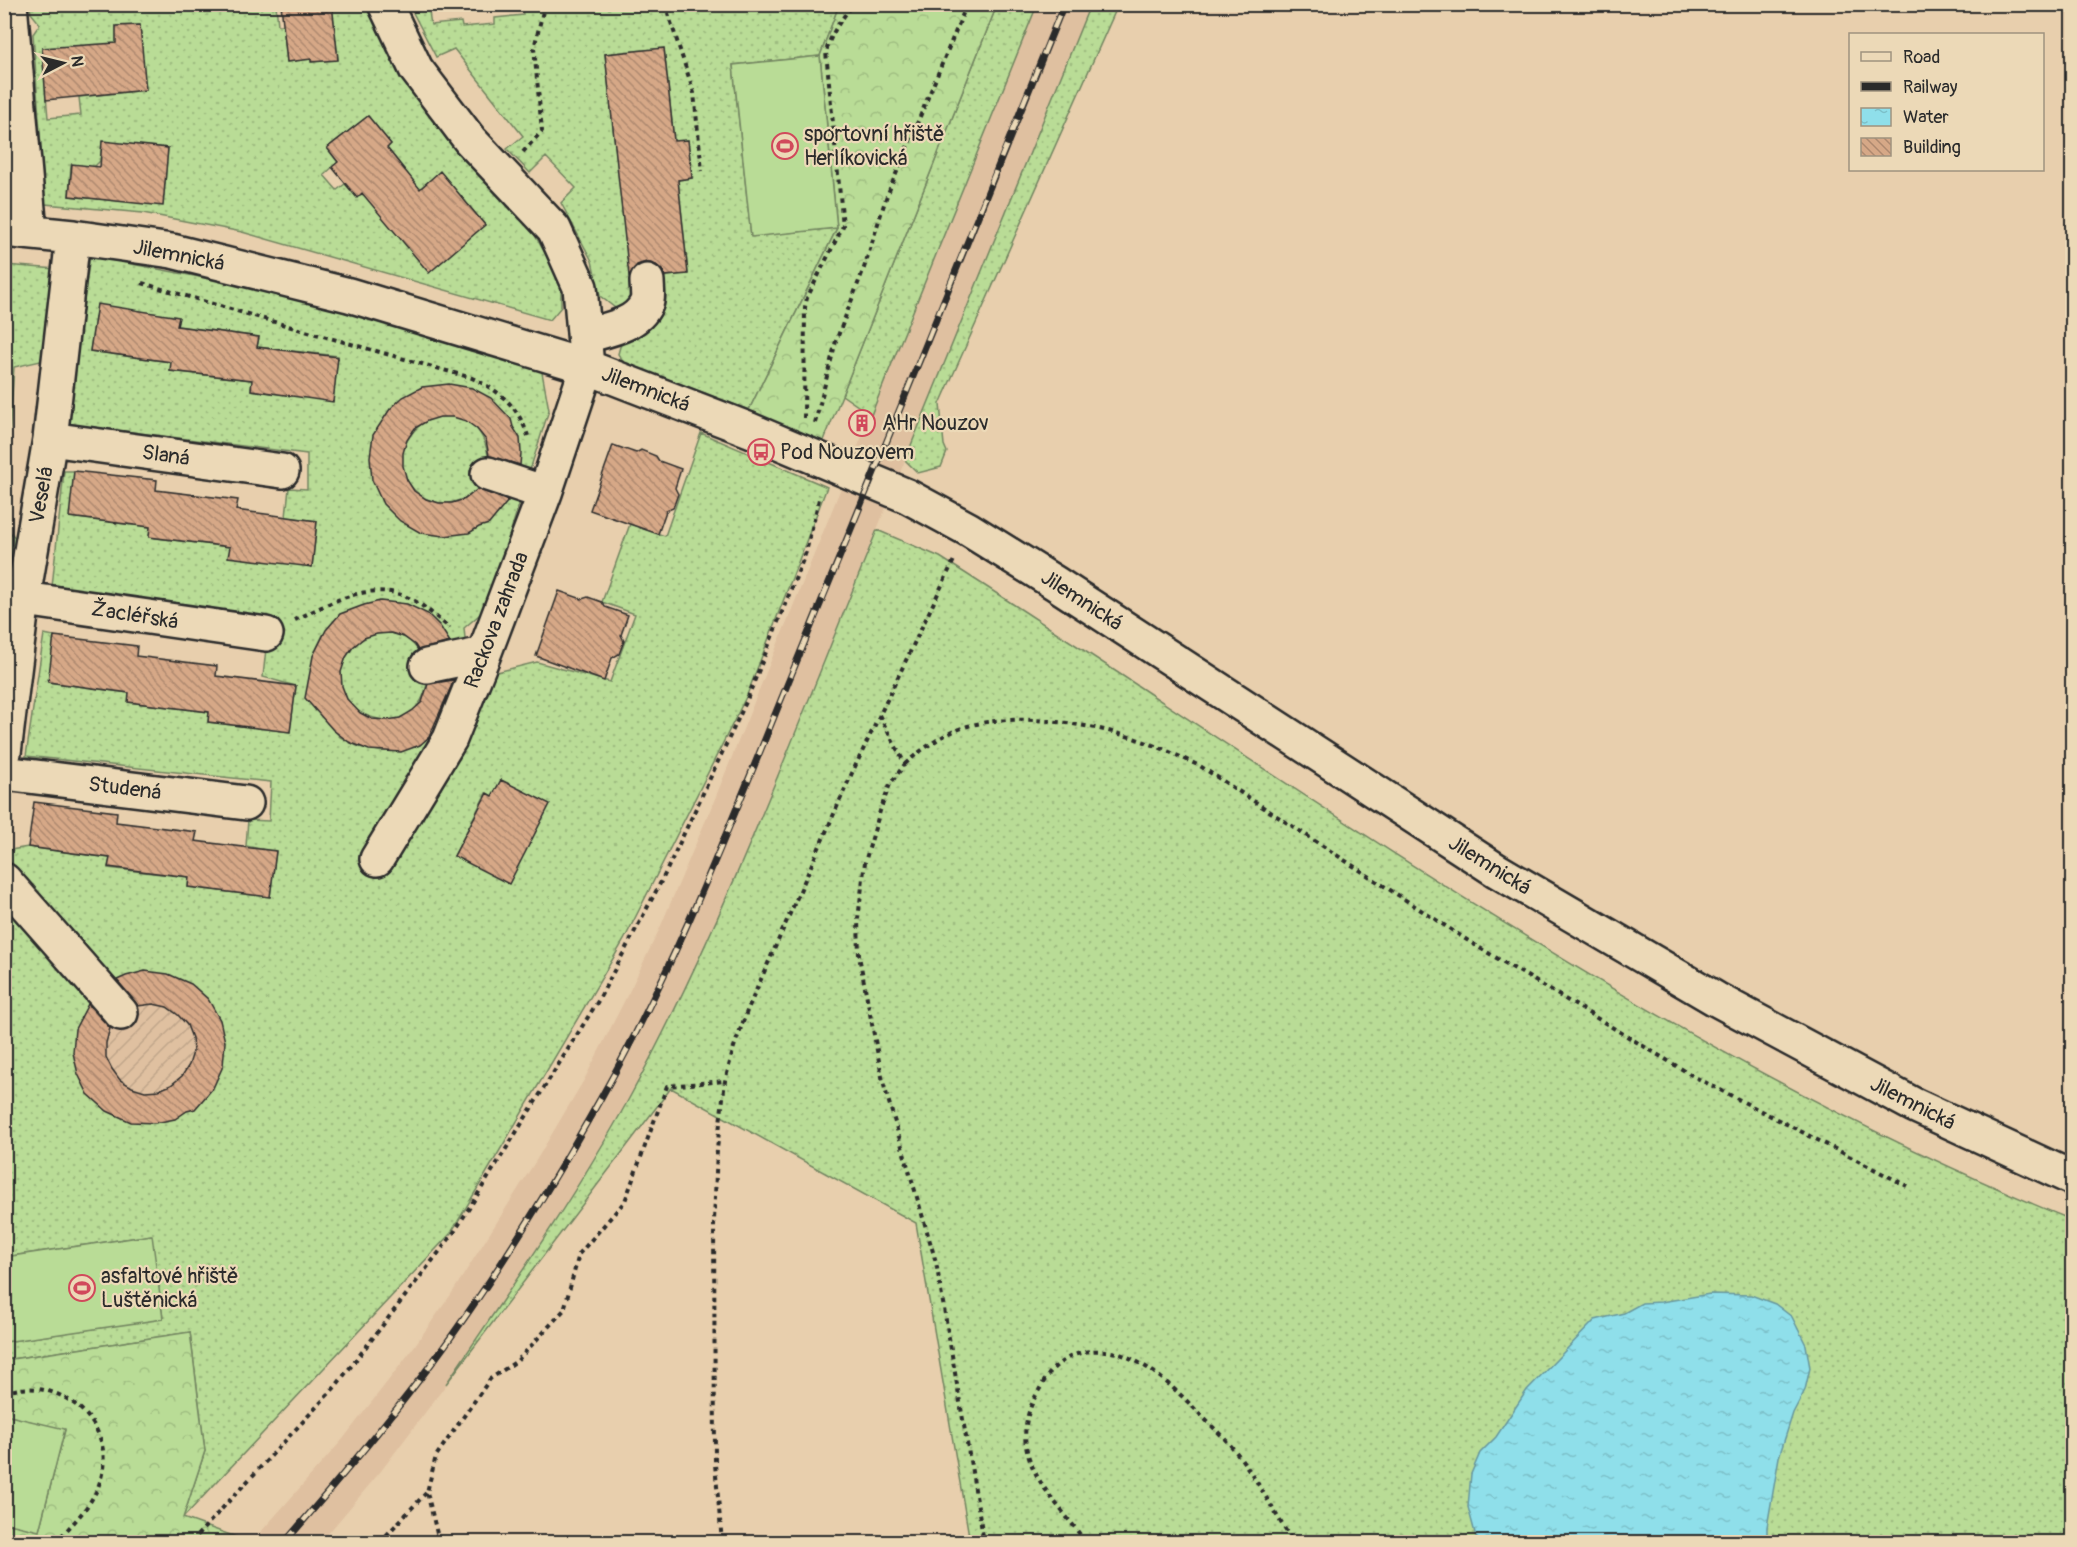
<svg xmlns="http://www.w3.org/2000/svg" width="2077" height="1547" font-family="Pangolin,sans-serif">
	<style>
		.built { fill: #dfc0a0 }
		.industrial { fill: url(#industrial-furrows) }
		.grass { fill: url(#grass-dots); stroke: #728460; stroke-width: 1.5; fill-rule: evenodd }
		.forest { fill: url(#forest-crowns); stroke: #728460; stroke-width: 1.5 }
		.pitch { fill: #b9dc96; stroke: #728460; stroke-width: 1.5 }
		.water { fill: url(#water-ripples); stroke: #67979e; stroke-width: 1.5 }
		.building { fill: url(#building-back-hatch); stroke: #2b2b2b; stroke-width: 1.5 }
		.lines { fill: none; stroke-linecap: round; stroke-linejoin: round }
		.minor-casing { stroke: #2b2b2b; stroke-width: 38 }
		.path { stroke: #2b2b2b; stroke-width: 4; stroke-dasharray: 4.5 4.5; stroke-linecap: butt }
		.minor { stroke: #ecd9b7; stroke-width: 33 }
		.rail-casing { stroke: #2b2b2b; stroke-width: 7 }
		.rail { stroke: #ecd9b7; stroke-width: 4.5; stroke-dasharray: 14; stroke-linecap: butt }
		.labels { text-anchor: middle; stroke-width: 4.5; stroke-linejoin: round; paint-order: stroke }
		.poi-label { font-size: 21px; fill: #2b2b2b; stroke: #ecd9b7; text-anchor: start }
		.street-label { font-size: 21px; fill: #2b2b2b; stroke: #ecd9b7 }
	</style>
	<defs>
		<pattern id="industrial-furrows" width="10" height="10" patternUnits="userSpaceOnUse" patternTransform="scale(1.5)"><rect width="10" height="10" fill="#dfc0a0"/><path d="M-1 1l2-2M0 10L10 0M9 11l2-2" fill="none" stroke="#c0a58a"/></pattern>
		<pattern id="grass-dots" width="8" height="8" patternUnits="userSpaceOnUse" patternTransform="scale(1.5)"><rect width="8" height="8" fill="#b9dc96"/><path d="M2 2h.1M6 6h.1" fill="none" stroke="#9fbd81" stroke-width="1.8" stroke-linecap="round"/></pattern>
		<pattern id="forest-crowns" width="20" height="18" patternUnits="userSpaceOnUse" patternTransform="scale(1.5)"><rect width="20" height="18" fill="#b9dc96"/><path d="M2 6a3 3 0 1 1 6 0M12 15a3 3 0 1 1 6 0" fill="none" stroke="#9fbd81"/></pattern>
		<pattern id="water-ripples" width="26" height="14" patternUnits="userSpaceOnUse" patternTransform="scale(1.5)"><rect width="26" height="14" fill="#8fdfea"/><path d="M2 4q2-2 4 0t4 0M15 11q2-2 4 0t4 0" fill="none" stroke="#7cc0c9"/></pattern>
		<pattern id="building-back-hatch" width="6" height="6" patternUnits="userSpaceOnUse" patternTransform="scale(1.5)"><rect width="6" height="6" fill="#d6a887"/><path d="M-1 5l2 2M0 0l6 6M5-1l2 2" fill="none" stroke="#ae896f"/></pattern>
	</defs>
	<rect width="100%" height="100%" fill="#e8cfad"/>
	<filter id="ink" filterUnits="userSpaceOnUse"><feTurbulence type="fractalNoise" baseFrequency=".0167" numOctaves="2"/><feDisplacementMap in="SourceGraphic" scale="12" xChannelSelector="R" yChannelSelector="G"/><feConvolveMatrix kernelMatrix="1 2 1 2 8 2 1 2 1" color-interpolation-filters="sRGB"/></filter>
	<g filter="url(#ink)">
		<!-- built -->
		<path class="built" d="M 1037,5 L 1090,5 L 759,820 L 731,887 L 673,1012 L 626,1103 L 579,1184 L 528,1263 L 492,1324 L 381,1471 L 321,1542 L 252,1542 L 343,1439 L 408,1355 L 452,1293 L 537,1159 L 584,1080 L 630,990 L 659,930 L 714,801 Z"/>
		<!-- industrial -->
		<path class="industrial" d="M 122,978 L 222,1031 L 142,1121 L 81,1018 L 86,1007 L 100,990 Z"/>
		<!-- grass -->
		<path class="grass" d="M 332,4 L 368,5 L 402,74 L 447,140 L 525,218 L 561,281 L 561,307 L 550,320 L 242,232 L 143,213 L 45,204 L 33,34 L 40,24 L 31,13 L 30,5 L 276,5 L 278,25 L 283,25 L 287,62 L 311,59 L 312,62 L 338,59 ZM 140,25 L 142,52 L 117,53 L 116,26 ZM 42,49 L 143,70 L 146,90 L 79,97 L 81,115 L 48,118 ZM 368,116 L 391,144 L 387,148 L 399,163 L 357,197 L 345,184 L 337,190 L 324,175 L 338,162 L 327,148 ZM 102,142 L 168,148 L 163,205 L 69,196 L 71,165 L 94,167 L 100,161 ZM 440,172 L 485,225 L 429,272 L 414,193 Z
			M 409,5 L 428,5 L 431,25 L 461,22 L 462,27 L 495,24 L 495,18 L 523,15 L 522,5 L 839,5 L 820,56 L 733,65 L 751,236 L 837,228 L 749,410 L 623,362 L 618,354 L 621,343 L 629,337 L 651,326 L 660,312 L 664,298 L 662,277 L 688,273 L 678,180 L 692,178 L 688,140 L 674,141 L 664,48 L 605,54 L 630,280 L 638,293 L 619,311 L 600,296 L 592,261 L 561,203 L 576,188 L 546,157 L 530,173 L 507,149 L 523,136 L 454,49 L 436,57 Z
			M 997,5 L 1037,5 L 871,415 L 842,395 Z
			M 1090,5 L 1118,5 L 940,404 L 944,445 L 947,452 L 941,467 L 918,473 L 905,460 Z
			M 90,256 L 257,288 L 541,367 L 549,410 L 486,609 L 464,628 L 469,679 L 537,662 L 610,682 L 635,614 L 602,602 L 630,524 L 665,536 L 701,433 L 827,487 L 747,695 L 624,940 L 451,1233 L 183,1518 L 205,1451 L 190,1332 L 5,1360 L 5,1342 L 163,1318 L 151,1235 L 5,1257 L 5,851 L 28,847 L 110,858 L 108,868 L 189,877 L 188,887 L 270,897 L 276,852 L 246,846 L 248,820 L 269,821 L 271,782 L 26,756 L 44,634 L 54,636 L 49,682 L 129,693 L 129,702 L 209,712 L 208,722 L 290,732 L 296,686 L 263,677 L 269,620 L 52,587 L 64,471 L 74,471 L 70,517 L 150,527 L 149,537 L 230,547 L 312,567 L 317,521 L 286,517 L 289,488 L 307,489 L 307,454 L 67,424 ZM 97,305 L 179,317 L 177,326 L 259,337 L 257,347 L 338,356 L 333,401 L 251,390 L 252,380 L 170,371 L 171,362 L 90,351 ZM 436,386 L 507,417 C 518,436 521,453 519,475 L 489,469 C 489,439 475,413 441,417 C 428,418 417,426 410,436 C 379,479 442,535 486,480 L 512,494 L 498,513 L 489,521 L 375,482 ZM 436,623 L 450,642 L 423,657 C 415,645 406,635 391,633 C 376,631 359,638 350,651 C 307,713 422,757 428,675 L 458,674 L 447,719 L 431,736 L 421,742 L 400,750 L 379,751 L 359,747 L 340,737 L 320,714 L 313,656 L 323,635 L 331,626 ZM 501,780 L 549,804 L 454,856 L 486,793 L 492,796 ZM 122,978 L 223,1043 L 130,1119 L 81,1018 C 90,999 104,987 122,978 Z
			M 5,265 L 56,269 L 41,361 L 14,367 L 5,494 Z
			M 4,525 L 23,547 L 16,580 L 4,583 Z
			M 877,530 L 940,557 C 1308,792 1664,1055 2072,1220 L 2072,1542 L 970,1542 L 916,1223 L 671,1088 L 446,1384 C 508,1292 572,1201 626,1104 C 726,921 798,723 877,530 Z"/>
		<!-- forest -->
		<path class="forest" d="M 839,5 L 997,5 L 821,448 L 749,410 L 837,228 L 820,56 Z
			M 190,1332 L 205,1451 L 183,1518 L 250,1542 L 5,1542 L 5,1523 L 39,1530 L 65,1430 L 5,1415 L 5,1360 Z"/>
		<!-- pitch -->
		<path class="pitch" d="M 820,56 L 837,228 L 751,237 L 733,65 Z
			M 152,1235 L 163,1319 L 5,1342 L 5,1257 Z
			M 5,1415 L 65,1429 L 39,1531 L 5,1523 Z"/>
		<!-- water -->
		<path class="water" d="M 1710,1294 L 1751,1295 L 1775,1304 L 1792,1317 L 1806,1345 L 1810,1368 L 1805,1390 L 1793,1413 L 1779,1457 L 1767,1527 L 1767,1542 L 1481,1542 L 1476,1537 L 1468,1507 L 1471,1474 L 1480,1453 L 1496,1437 L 1527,1390 L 1595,1320 L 1624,1313 L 1642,1303 L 1661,1302 Z"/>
		<!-- building -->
		<path class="building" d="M 281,4 L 332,4 L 338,60 L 311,62 L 311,59 L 287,62 Z
			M 140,25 L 146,90 L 46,100 L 42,48 L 116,43 L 116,26 Z
			M 664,48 L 674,141 L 688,140 L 692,178 L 678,180 L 688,274 L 665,276 L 663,271 L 656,265 L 646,262 L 637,265 L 629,276 L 605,54 Z
			M 368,116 L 391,144 L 387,148 L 420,189 L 440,171 L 485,225 L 429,273 L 362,193 L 357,198 L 332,167 L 338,162 L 327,148 Z
			M 102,141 L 168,148 L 163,206 L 69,196 L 72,164 L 100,167 Z
			M 97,304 L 179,317 L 177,326 L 259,337 L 257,347 L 338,357 L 333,402 L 251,390 L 252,380 L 170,371 L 171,362 L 90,351 Z
			M 449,384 L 472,388 L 491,398 L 511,419 L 513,427 L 520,438 L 521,453 L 520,465 L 489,456 L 486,440 L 477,429 L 466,421 L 453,417 L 440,417 L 427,421 L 415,428 L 407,440 L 403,453 L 403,466 L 407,480 L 414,491 L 426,499 L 439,503 L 452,503 L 465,499 L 478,489 L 508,501 L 489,524 L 479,527 L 469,533 L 444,536 L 421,533 L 400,521 L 383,504 L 372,480 L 370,457 L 373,435 L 390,409 L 403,397 L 422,387 Z
			M 613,445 L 636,453 L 641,450 L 656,456 L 659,461 L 681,469 L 675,488 L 678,494 L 673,508 L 666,511 L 658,534 L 590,510 Z
			M 74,471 L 157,480 L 156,490 L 238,500 L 236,510 L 317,521 L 312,567 L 228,557 L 230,547 L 149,537 L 150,527 L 69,517 Z
			M 559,591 L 582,599 L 588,597 L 602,602 L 605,607 L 628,615 L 621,635 L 624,641 L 619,654 L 612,658 L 604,681 L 536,656 Z
			M 380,601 L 407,604 L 428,614 L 440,626 L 450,642 L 418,650 L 415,645 L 404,637 L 391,633 L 377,634 L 364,638 L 353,647 L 346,657 L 341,672 L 342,686 L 347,699 L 360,713 L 372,719 L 387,720 L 400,718 L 412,711 L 422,702 L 428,684 L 454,680 L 429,737 L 420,745 L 401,752 L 369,750 L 349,742 L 333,730 L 305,698 L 313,656 L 326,630 L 340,614 L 364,605 Z
			M 54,636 L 137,646 L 136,656 L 217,666 L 216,676 L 296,686 L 290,732 L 208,722 L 209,712 L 128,702 L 129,693 L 48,682 Z
			M 501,780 L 550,804 L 509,884 L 454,856 L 487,793 L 492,796 Z
			M 34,802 L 117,812 L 116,822 L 197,832 L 195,841 L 276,851 L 270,897 L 188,887 L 189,877 L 108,867 L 110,858 L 28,847 Z
			M 145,971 L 168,974 L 191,984 L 208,999 L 220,1020 L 225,1042 L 223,1066 L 213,1088 L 195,1109 L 187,1111 L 175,1119 L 155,1123 L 131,1122 L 107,1111 L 88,1094 L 78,1074 L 73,1053 L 75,1029 L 88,1004 L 110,1028 L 106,1043 L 106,1057 L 112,1069 L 120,1080 L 132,1087 L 145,1091 L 159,1090 L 171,1085 L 182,1076 L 189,1065 L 193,1052 L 192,1038 L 187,1025 L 178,1015 L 167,1007 L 153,1004 L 138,1006 L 117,980 L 126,976 Z"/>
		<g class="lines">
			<defs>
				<path id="minor" d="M 10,4 L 30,232
					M 4,230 L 73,237 L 172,251 L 349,295 L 587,367 L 750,430 L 907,496 L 968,529 L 1055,583 L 1496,870 L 1716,999 L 1914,1105 L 2072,1178
					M 585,336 C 605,330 636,326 646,304 C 649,298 647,288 647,281
					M 50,439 L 282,471
					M 488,474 L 545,493
					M 4,596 L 266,634
					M 427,666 L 484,654
					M 4,753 L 23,598 L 50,439 L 73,237
					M 4,773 L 246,803
					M 377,859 L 450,739 L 484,654 L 545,493 L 587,367 L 580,287 L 554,229 L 470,140 L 416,69 L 385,4
					M 4,880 L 121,1013"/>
			</defs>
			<!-- minor casing -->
			<use href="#minor" class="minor-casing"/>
			<!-- path -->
			<path class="path" d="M 665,4 L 694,93 L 702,171
				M 523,152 L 542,131 L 534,48 L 544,7 L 566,4
				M 142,283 L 305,331 L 472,378 C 500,391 518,406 528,436
				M 804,418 L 805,307 L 807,298 L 843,226 L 826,52 C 831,33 841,19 854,4
				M 815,423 L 836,341 L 864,268 L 886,198 L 967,4
				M 295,620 C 332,602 373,578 413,600 C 426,607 438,619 450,628
				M 879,715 L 905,764 L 890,784 L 880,811 L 865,862 L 858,919 L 859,956 L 883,1082 L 936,1262 L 984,1542
				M 905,764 C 923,748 944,733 968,726 C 1022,711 1102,725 1153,745 C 1169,751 1184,759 1200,766 L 1470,942 L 1695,1077 L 1907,1186
				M 4,1393 C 57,1373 117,1422 101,1478 C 95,1503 72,1524 56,1542
				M 191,1542 L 335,1387 L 453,1234 L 598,1001 L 664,876 L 746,702 L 806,552 L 820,495
				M 380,1542 L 426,1493
				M 439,1542 L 427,1492 L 436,1456 L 490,1379 L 517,1361 L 564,1310 L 579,1254 L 625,1201 L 667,1086 L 725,1081
				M 722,1542 L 715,1464 L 714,1221 L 717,1149 L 725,1081 L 734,1047 L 747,1011 L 852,773 L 955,558
				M 1085,1542 C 1066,1512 1036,1487 1027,1451 C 1022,1430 1028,1408 1039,1390 C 1043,1383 1048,1374 1054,1368 C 1076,1347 1108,1346 1134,1360 C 1157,1372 1176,1390 1194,1408 C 1206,1421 1220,1433 1232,1447 C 1256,1476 1273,1511 1293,1542"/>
			<!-- minor -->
			<use href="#minor" class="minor"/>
			<defs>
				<path id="rail" d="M 285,1542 C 351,1466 417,1388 474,1304 C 520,1237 562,1167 602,1096 C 682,954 739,801 801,651 C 890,436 975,220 1064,4"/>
			</defs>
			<!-- rail casing -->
			<use href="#rail" class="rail-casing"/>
			<!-- rail -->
			<use href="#rail" class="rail"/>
		</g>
	</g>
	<!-- icons -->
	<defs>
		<symbol id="stadium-ring" viewBox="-11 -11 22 22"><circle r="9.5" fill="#ecd9b7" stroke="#d1495b" stroke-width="1.5"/><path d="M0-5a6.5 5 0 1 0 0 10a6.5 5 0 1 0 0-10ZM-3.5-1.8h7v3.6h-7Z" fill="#d1495b"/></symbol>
		<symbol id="building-ring" viewBox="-11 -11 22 22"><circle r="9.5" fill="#ecd9b7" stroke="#d1495b" stroke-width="1.5"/><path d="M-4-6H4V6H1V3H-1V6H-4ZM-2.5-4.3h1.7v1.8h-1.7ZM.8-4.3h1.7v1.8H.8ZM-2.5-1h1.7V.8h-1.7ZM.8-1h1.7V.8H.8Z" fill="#d1495b"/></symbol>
		<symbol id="bus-ring" viewBox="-11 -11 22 22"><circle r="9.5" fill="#ecd9b7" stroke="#d1495b" stroke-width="1.5"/><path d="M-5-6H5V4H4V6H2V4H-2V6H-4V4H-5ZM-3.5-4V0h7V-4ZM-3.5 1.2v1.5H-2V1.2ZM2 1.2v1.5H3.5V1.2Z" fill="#d1495b"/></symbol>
	</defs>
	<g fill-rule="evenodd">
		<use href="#stadium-ring" x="770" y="131" width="30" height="30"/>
		<use href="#building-ring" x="847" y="408" width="30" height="30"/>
		<use href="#bus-ring" x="746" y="437" width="30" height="30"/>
		<use href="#stadium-ring" x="67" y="1273" width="30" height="30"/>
	</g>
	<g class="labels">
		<!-- poi labels -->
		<g class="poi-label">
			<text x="804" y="141">sportovní hřiště<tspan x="804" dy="24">Herlíkovická</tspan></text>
			<text x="882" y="430">AHr Nouzov</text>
			<text x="780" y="459">Pod Nouzovem</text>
			<text x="101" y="1283">asfaltové hřiště<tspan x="101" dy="24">Luštěnická</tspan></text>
		</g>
		<!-- street labels -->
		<g class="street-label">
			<text transform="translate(179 255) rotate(11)" y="7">Jilemnická</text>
			<text transform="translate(646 389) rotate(21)" y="7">Jilemnická</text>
			<text transform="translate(166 455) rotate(8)" y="7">Slaná</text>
			<text transform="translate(41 495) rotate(-80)" y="7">Veselá</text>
			<text transform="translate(1082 600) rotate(33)" y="7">Jilemnická</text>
			<text transform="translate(135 615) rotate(9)" y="7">Žacléřská</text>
			<text transform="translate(496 620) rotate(-69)" y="7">Rackova zahrada</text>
			<text transform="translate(125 788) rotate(7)" y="7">Studená</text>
			<text transform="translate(1490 865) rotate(32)" y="7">Jilemnická</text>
			<text transform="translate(1913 1103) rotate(27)" y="7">Jilemnická</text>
		</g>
	</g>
	<!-- margin -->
	<rect width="2077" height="1547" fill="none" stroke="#ecd9b7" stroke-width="24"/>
	<rect x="12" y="12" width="2053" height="1523" fill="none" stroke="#2b2b2b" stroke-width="2" filter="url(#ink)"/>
	<!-- legend -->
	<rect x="1849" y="33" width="195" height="138" fill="#ecd9b7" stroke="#9f937f" stroke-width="1.5"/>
	<rect x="1861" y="52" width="30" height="9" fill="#ecd9b7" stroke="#9f937f" stroke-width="1.5"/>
	<text x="1903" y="63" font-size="18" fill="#2b2b2b">Road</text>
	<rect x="1861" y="82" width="30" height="9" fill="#2b2b2b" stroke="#9f937f" stroke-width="1.5"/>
	<text x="1903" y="93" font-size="18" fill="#2b2b2b">Railway</text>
	<rect x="1861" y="108" width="30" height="18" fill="url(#water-ripples)" stroke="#9f937f" stroke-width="1.5"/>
	<text x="1903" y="123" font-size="18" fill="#2b2b2b">Water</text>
	<rect x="1861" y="138" width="30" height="18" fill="url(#building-back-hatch)" stroke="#9f937f" stroke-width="1.5"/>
	<text x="1903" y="153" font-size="18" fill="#2b2b2b">Building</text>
	<!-- north arrow -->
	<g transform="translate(63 63) rotate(83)" stroke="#ecd9b7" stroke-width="4.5" paint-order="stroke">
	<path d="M0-4.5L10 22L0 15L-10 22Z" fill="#2b2b2b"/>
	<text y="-9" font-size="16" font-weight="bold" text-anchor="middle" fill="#2b2b2b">N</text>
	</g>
</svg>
